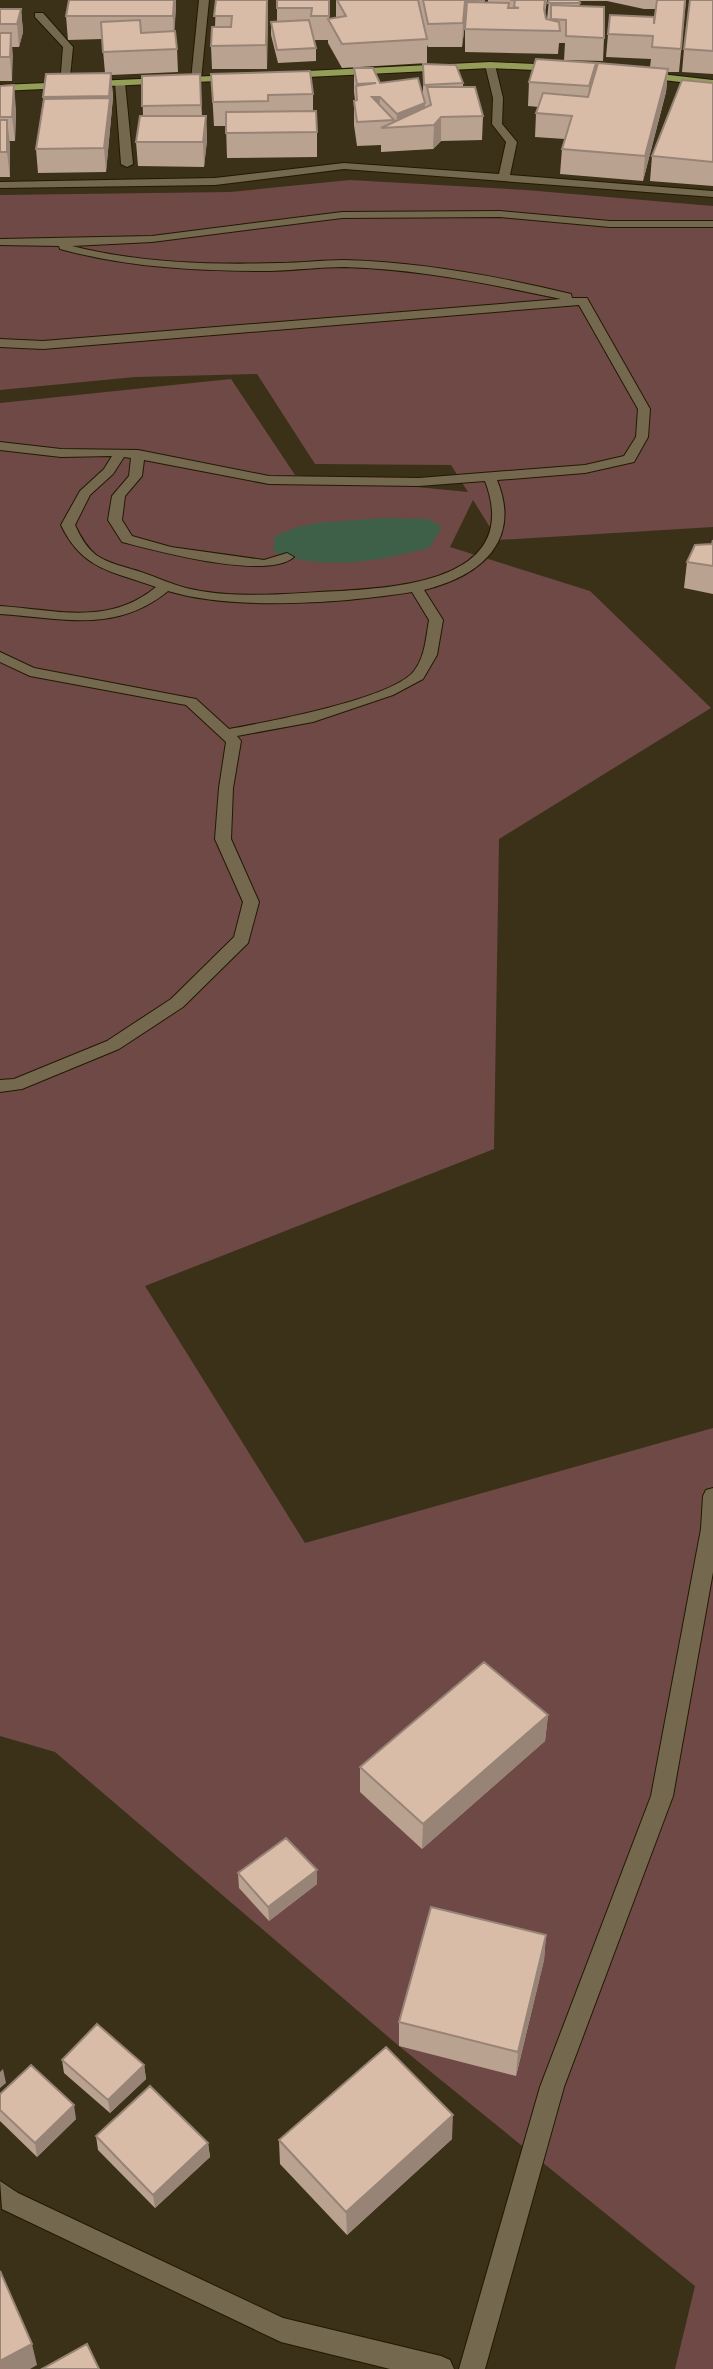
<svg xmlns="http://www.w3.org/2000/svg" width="713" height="2369" font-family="Jost,sans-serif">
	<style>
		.green { fill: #6f4946 }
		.water { fill: #3f6048 }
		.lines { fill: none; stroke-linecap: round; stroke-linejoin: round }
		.minor-casing { stroke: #221902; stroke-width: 2 }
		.major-casing { stroke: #221902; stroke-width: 2 }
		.minor { fill: #74694e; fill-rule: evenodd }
		.major { fill: #949e59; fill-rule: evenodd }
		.wall { fill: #baa290 }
		.shaded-wall { fill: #978476 }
		.building { fill: #d8bca8; stroke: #978476; stroke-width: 2 }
	</style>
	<rect width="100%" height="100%" fill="#3b3118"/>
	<!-- green -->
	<path class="green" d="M 350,180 L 526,190 L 713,206 L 713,527 L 498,540 L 473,500 L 450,547 L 590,591 L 711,708 L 499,839 L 494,1149 L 145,1286 L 305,1543 L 713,1428 L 713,2369 L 675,2369 L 695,2286 L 399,2046 L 55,1752 L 0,1736 L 0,403 L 231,379 L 295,475 L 468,492 L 451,465 L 315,464 L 257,374 L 135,377 L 0,390 L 0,195 L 230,192 Z"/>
	<!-- water -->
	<path class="water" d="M 382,518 L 429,519 L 442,527 L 429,548 C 380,561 321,572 273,551 L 275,536 L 297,527 L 317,523 Z"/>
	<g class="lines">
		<defs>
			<path id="minor" d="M 199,0 L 209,0 L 201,80 L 196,83 L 191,80 Z
				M 35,13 L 43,13 L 73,47 L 69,87 L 60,85 L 63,47 L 35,17 Z
				M 490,62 L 495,65 L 503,98 L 502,124 L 517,142 L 510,175 L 713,191 L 713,197 L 344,169 L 215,185 L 0,188 L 0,182 L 215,178 L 344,163 L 499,174 L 506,142 L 492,124 L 493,98 L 485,65 Z
				M 120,80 L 125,83 L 133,164 L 127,167 L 121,164 L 115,83 Z
				M 500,211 L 610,221 L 713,221 L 713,227 L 610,227 L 500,217 L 342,218 L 152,242 L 72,246 C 139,263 211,265 280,263 C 301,263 322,260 344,260 C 421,262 497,276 571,294 L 572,298 L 587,298 L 650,409 L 648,437 L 634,462 L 585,473 L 497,480 C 522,541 481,576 424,590 L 443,620 L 437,655 L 423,679 L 393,695 L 313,722 L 237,736 L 241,741 L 233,788 L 231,839 L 259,902 L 248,943 L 183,1007 L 119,1049 L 22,1089 L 0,1092 L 0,1080 L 14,1079 L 107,1041 L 171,999 L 234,937 L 243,902 L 215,839 L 219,788 L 226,742 L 186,705 L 30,676 L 0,662 L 0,652 L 34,668 L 196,699 L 229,729 C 267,722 392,699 414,671 C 425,657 426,637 429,620 L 412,592 C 344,603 234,611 168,591 C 116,634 62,618 0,614 L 0,606 C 57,610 109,626 156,587 C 113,571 83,571 61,525 L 80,491 L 104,469 L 112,456 L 61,457 L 0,450 L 0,442 L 61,449 L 138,450 L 269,476 L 419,478 L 585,465 L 624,456 L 636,437 L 638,409 L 579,305 L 43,349 L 0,347 L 0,339 L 43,341 L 561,299 C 490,284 418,269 345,267 C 321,267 296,270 271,271 C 199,271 129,268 60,249 L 59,246 L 0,245 L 0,239 L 152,236 L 342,212 ZM 124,457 L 131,458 L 129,476 L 112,496 L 108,520 L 122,542 C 157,551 267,581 294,557 L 287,553 L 264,560 L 171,547 L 132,536 L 122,520 L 125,496 L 142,476 L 144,460 L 269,484 L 419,486 L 485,481 C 522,578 405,587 340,591 C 290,593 236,600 186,588 C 171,584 156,577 141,572 C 126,567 109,564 96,555 C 86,547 80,536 75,525 L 90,495 L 113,474 Z
				M 713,1488 L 713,1572 L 673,1796 L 564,2087 L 485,2369 L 459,2369 L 540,2087 L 651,1796 L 701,1529 L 703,1496 L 706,1490 Z
				M 0,2181 L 18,2193 L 283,2318 L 441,2356 L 450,2360 L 454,2369 L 390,2369 L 281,2342 L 2,2209 Z"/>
			<path id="major" d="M 490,62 L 556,65 L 561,68 L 556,71 L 490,68 L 287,78 L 282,75 L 287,72 Z
				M 643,72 L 713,80 L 713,86 L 639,77 L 639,73 Z
				M 235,75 L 240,78 L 239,80 L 0,91 L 0,85 Z"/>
		</defs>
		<!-- minor casing -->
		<use href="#minor" class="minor-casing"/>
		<!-- major casing -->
		<use href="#major" class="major-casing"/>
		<!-- minor -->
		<use href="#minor" class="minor"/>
		<!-- major -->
		<use href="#major" class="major"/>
	</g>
	<!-- wall -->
	<path class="wall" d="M 216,0 L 268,0 L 267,69 L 212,69 L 211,46 L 215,27 Z
		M 329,0 L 329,19 L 336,18 L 336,0 L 418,0 L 419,3 L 419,0 L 485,0 L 484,3 L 488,3 L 488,0 L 547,0 L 545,14 L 546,19 L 547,19 L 549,0 L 686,0 L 679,72 L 668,72 L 666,92 L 643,181 L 560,174 L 562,149 L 565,139 L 535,137 L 536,113 L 539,107 L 528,106 L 529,82 L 596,63 L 595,73 L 650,67 L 651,59 L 606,57 L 608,34 L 654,24 L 656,9 L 644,9 L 607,1 L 579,1 L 580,6 L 604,38 L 603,61 L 564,60 L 565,43 L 559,43 L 558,54 L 465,52 L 465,24 L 462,47 L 428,47 L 427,45 L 427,63 L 342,68 L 328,43 L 328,40 L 314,40 L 316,48 L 316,61 L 278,63 L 271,35 L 271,22 L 277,21 L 277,8 Z
		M 713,0 L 713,74 L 682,72 L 684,49 Z
		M 176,7 L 174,31 L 177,49 L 178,72 L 111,75 L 113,97 L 106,172 L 38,173 L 36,149 L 43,101 L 43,97 L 105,73 L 102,39 L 68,40 L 66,16 Z
		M 0,9 L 21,9 L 23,32 L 19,47 L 12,47 L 12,81 L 0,81 Z
		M 423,64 L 463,83 L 463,87 L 483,116 L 482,140 L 441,141 L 433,149 L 381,152 L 381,145 L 357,146 L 354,125 L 354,101 L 355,100 L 354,92 L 354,68 L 380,83 L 423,95 Z
		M 200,74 L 202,116 L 206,116 L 207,140 L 204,167 L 138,166 L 136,142 L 143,116 L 142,76 Z
		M 211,74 L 313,94 L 313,111 L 317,132 L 317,157 L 227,158 L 226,126 L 214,126 Z
		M 713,83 L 713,186 L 650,181 L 652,156 Z
		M 0,86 L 16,109 L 15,141 L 9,141 L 10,177 L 0,177 Z
		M 713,540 L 713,594 L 684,588 L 687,562 L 712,544 Z
		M 548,1715 L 545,1741 L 422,1849 L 360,1792 L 360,1767 Z
		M 238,1873 L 317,1884 L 269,1921 L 239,1888 Z
		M 546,1935 L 544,1960 L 516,2076 L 399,2046 L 399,2022 Z
		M 62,2060 L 144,2065 L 146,2079 L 110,2113 L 64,2073 Z
		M 0,2094 L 76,2119 L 37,2157 L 0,2121 Z
		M 96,2136 L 208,2143 L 210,2157 L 155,2208 L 98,2150 Z
		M 452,2139 L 347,2235 L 280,2164 L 279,2140 Z"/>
	<!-- shaded-wall -->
	<path class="shaded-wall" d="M 174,0 L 176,0 L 176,7 L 174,39 L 173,16 Z
		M 267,0 L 268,0 L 267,69 L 266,45 Z
		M 465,1 L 465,24 L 462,47 L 463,23 Z
		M 21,9 L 23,32 L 19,47 L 17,24 Z
		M 11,33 L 13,56 L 12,81 L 10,57 Z
		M 596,63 L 594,87 L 588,110 L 589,86 Z
		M 668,69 L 666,92 L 643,181 L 645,156 Z
		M 111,73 L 113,97 L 106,172 L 104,148 Z
		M 14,85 L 16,109 L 15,141 L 12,117 Z
		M 372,97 L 380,97 L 379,121 Z
		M 425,103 L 425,125 L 396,127 L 397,114 Z
		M 206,116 L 207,140 L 204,167 L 203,142 Z
		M 441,117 L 441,141 L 433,149 L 434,125 Z
		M 7,120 L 10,144 L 10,177 L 7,152 Z
		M 548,1715 L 545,1741 L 422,1849 L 423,1824 Z
		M 317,1870 L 317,1884 L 269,1921 L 268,1907 Z
		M 546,1935 L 544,1960 L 516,2076 L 518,2052 Z
		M 144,2065 L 146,2079 L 110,2113 L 108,2100 Z
		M 3,2069 L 6,2083 L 0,2088 L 0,2072 Z
		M 74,2105 L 76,2119 L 37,2157 L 35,2143 Z
		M 453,2115 L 452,2139 L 347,2235 L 346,2212 Z
		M 208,2143 L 210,2157 L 155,2208 L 153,2195 Z
		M 32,2344 L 37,2365 L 30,2369 L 0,2369 L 0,2361 Z"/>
	<!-- building -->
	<path class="building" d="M 69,0 L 174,0 L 173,16 L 66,16 Z
		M 216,0 L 267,0 L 266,45 L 211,46 L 212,27 L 231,27 L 232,16 L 214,16 Z
		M 277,0 L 329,0 L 329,16 L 311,16 L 312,8 L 277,8 Z
		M 337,0 L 418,0 L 427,39 L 342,44 L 328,19 L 346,16 Z
		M 423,0 L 484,0 L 465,1 L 463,23 L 428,24 Z
		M 510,0 L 545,0 L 544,9 L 546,19 L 559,22 L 560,31 L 465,29 L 467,2 L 509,3 L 508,8 L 519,8 L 514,7 L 515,0 Z
		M 549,0 L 579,0 L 580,3 L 548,3 Z
		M 657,0 L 685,0 L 681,49 L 652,47 L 653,36 L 608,34 L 610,15 L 654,17 L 654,24 Z
		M 690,0 L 713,0 L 713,51 L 684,49 Z
		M 551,5 L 604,7 L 604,38 L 566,36 L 566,20 L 551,19 Z
		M 0,9 L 21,9 L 17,24 L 0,24 Z
		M 140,20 L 141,33 L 175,31 L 177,49 L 103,52 L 101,22 Z
		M 309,20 L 316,48 L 277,50 L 271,22 Z
		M 0,33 L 11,33 L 10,57 L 0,57 Z
		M 536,59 L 596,63 L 589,86 L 529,82 Z
		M 598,63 L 668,69 L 645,156 L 562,149 L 572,116 L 536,113 L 543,93 L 588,97 Z
		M 423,64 L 456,65 L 463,83 L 424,85 Z
		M 354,68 L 373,68 L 380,83 L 418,78 L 425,103 L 397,114 L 380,97 L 372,97 L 394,120 L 357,122 L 354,101 L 357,100 L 356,86 L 376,83 L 357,84 Z
		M 310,71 L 313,94 L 268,95 L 268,101 L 213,102 L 211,74 Z
		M 111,73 L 109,96 L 43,97 L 46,74 Z
		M 200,74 L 201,105 L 142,106 L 142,76 Z
		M 682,80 L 713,83 L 713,162 L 652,156 Z
		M 14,85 L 12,117 L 0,117 L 0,86 Z
		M 427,87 L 475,87 L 483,116 L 441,117 L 434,125 L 381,128 L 431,105 Z
		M 110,98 L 104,148 L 36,149 L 44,99 Z
		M 316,111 L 317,132 L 226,133 L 226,112 Z
		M 140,116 L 206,116 L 203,142 L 136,142 Z
		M 0,120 L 7,120 L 7,152 L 0,152 Z
		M 713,540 L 713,566 L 687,562 L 695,545 L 712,544 Z
		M 484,1662 L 548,1715 L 423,1824 L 360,1767 Z
		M 286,1838 L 317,1870 L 268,1907 L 238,1873 Z
		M 431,1907 L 546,1935 L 518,2052 L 399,2022 Z
		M 97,2024 L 144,2065 L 108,2100 L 62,2060 Z
		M 386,2047 L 453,2115 L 346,2212 L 279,2140 Z
		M 31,2065 L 74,2105 L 35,2143 L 0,2110 L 0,2094 Z
		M 150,2086 L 208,2143 L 153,2195 L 96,2136 Z
		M 0,2271 L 32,2344 L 0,2361 Z
		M 87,2344 L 99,2369 L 42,2369 Z"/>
</svg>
